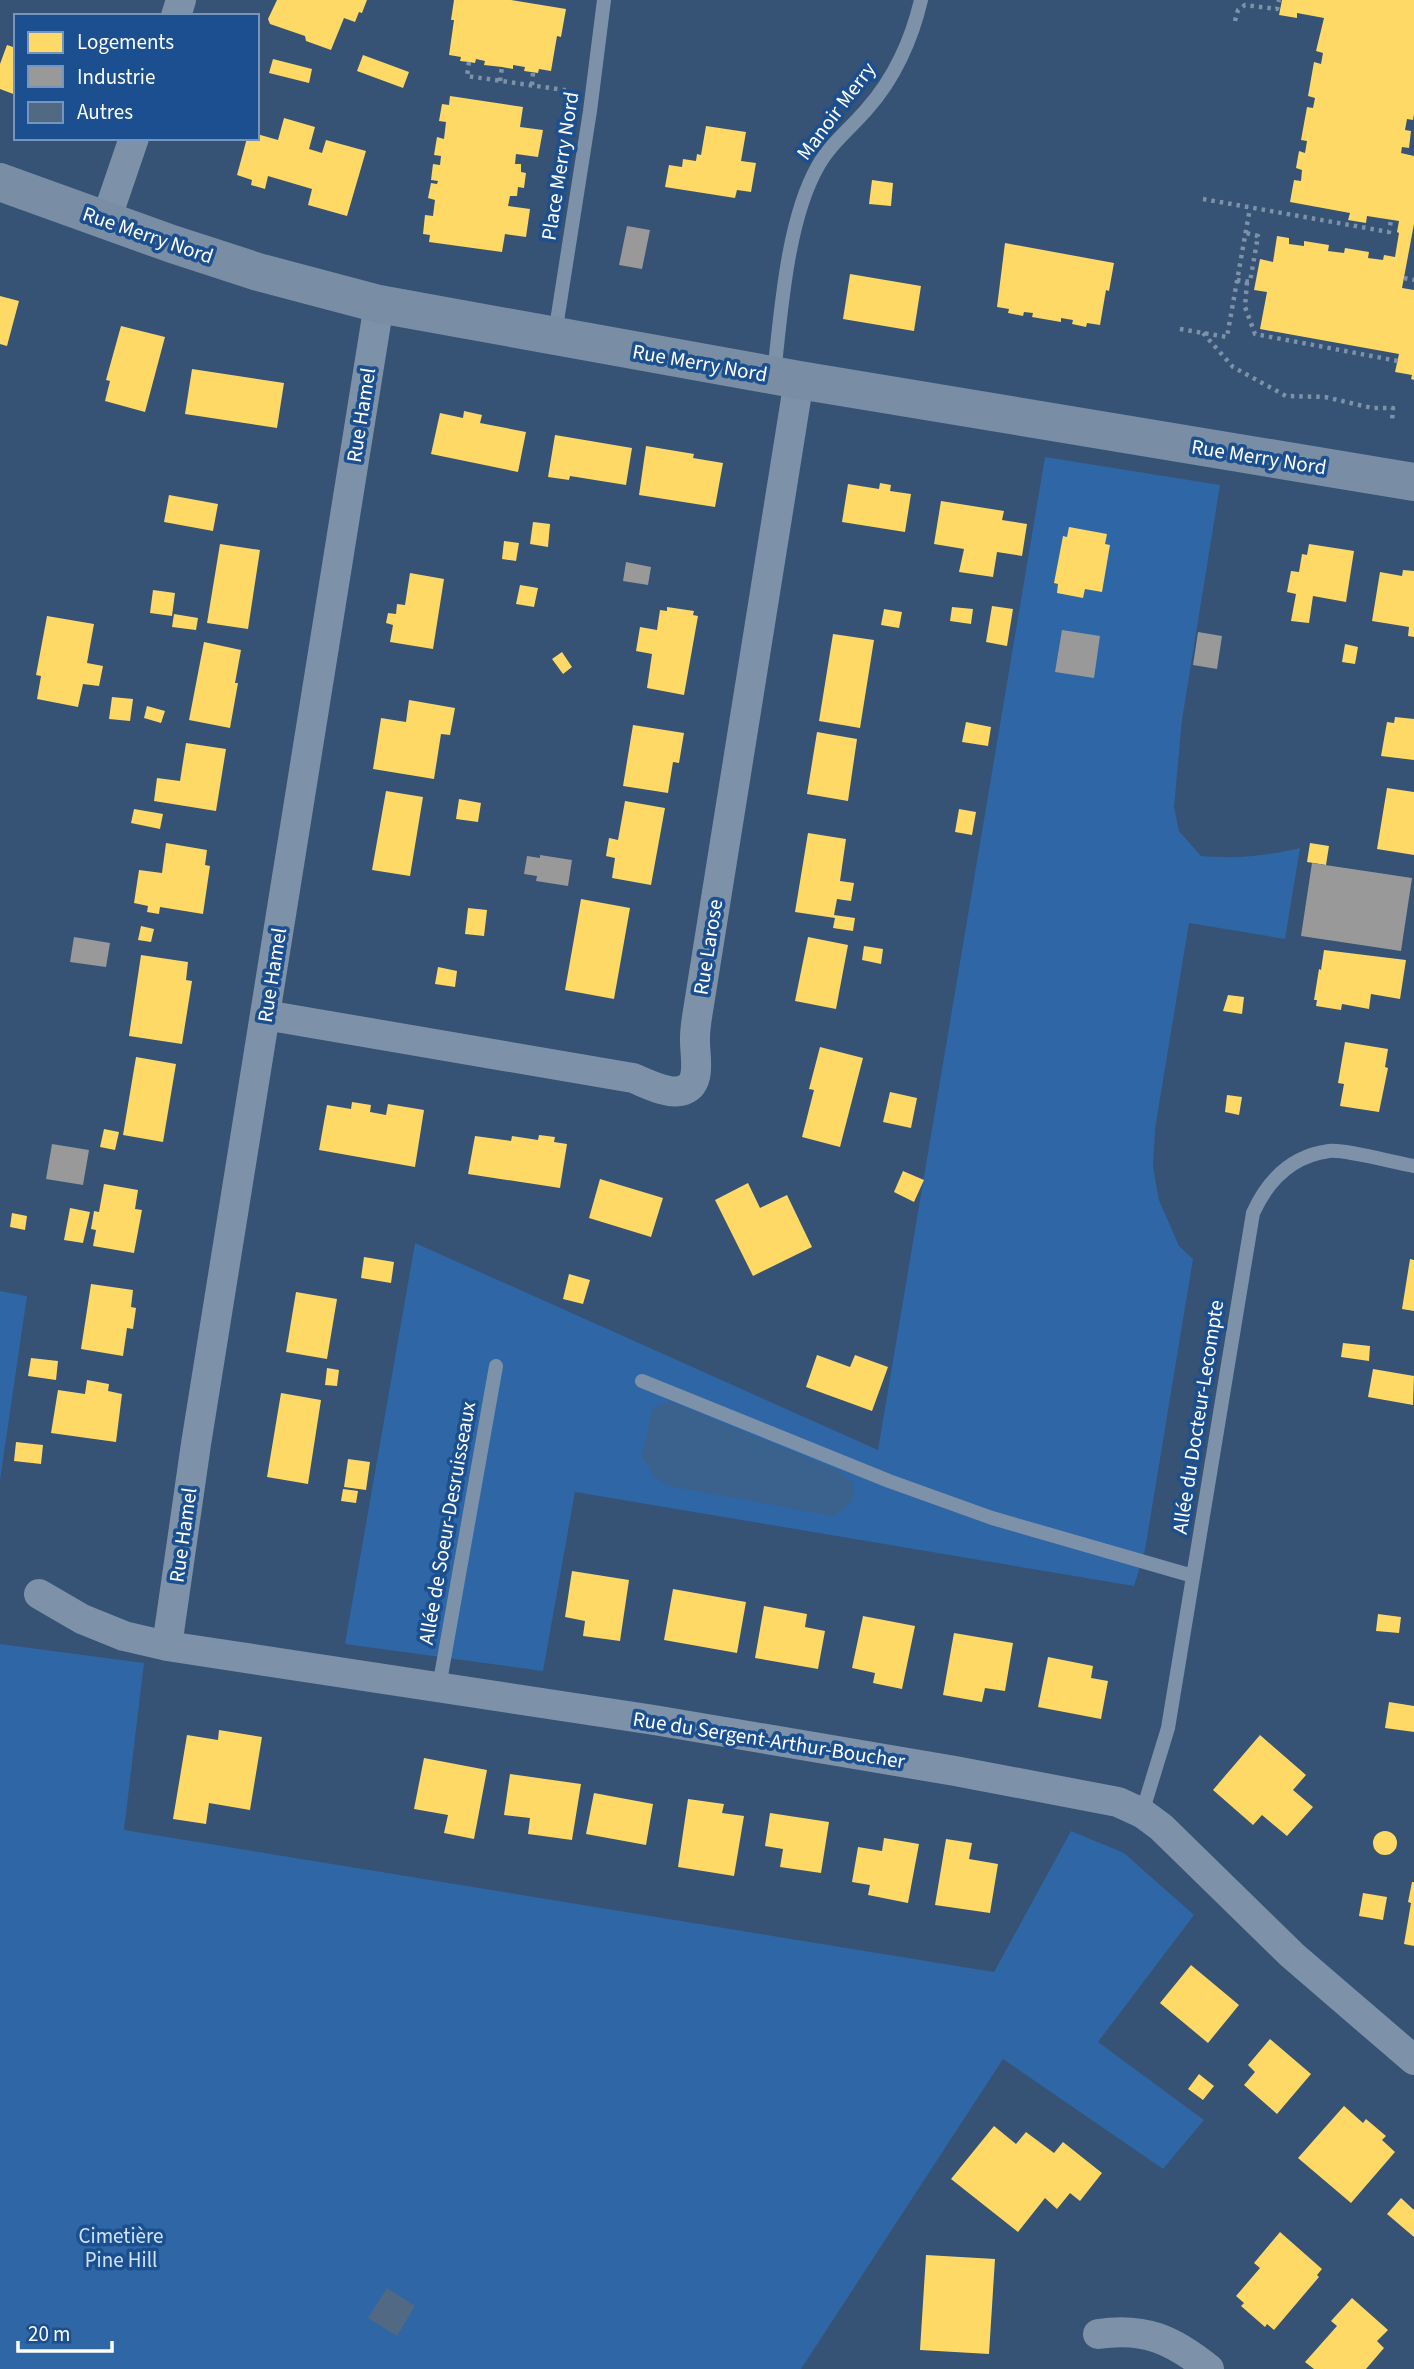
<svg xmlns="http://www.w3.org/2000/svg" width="1414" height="2369" font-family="'Source Sans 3',sans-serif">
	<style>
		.green { fill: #2f66a5 }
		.water { fill: #3b618d }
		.homes { fill: #ffd966 }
		.industry { fill: #999 }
		.building { fill: #526984 }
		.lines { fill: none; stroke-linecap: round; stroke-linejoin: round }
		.path { stroke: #7d92a8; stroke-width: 4.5; stroke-dasharray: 3.5 5; stroke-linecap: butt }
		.lane { stroke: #7d92a8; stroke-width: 14 }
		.street { stroke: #7d92a8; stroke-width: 30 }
		.secondary { stroke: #798da4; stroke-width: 38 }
		.labels { text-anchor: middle; stroke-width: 7; stroke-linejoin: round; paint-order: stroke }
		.street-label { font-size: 21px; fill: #fff; stroke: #1b4f8f }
		.park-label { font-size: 21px; fill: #cfe3fa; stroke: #1b4f8f }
	</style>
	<rect width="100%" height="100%" fill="#365274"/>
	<!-- green -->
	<path class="green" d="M 1045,457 L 1220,485 L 1182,720 L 1174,807 L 1179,831 L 1201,856 C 1237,859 1265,856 1300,848 L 1285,939 L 1189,923 L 1155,1129 L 1153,1167 L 1159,1200 L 1179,1246 L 1193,1259 L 1145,1550 L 1134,1586 L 575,1492 L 543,1671 L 345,1644 L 415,1243 L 878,1450 Z
		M 0,1291 L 27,1296 L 0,1480 Z
		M 0,1644 L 144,1663 L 124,1830 L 994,1972 L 1071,1831 L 1124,1853 L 1194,1915 L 1098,2042 L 1204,2120 L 1163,2169 L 1003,2059 L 801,2369 L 0,2369 Z"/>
	<!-- water -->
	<path class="water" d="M 669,1401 L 837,1470 L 854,1484 C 855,1504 848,1506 833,1516 L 670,1486 L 655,1478 L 642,1456 L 652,1409 Z"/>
	<!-- homes -->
	<path class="homes" d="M 277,0 L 367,0 L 362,13 L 359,12 L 355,22 L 344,18 L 331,50 L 306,41 L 305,36 L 270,24 L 268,19 Z
		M 454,0 L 511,0 L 566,9 L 561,37 L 557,36 L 551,71 L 539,69 L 538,73 L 524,71 L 525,67 L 513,65 L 513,69 L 502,67 L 484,65 L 485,61 L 476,59 L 475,63 L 469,62 L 460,61 L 461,57 L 449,55 L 454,20 L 451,20 Z
		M 1282,0 L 1414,0 L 1414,114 L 1413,120 L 1407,119 L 1405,130 L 1411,131 L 1409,148 L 1402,147 L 1401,153 L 1414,156 L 1414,224 L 1402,288 L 1414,290 L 1414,380 L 1411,379 L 1412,375 L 1395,372 L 1399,354 L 1260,329 L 1267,292 L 1254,290 L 1260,259 L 1273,262 L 1277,236 L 1289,238 L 1289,244 L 1304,246 L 1304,241 L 1329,245 L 1328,251 L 1344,253 L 1345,248 L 1369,252 L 1368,258 L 1383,260 L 1384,255 L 1395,257 L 1399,233 L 1397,232 L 1399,221 L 1367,216 L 1366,223 L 1348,220 L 1350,213 L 1290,202 L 1294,180 L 1301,181 L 1302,170 L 1296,168 L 1299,151 L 1305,153 L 1307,141 L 1301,140 L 1307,107 L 1313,108 L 1315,98 L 1308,96 L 1314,62 L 1321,64 L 1323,53 L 1316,51 L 1324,18 L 1297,13 L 1297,18 L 1279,15 Z
		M 7,45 L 16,48 L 16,95 L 0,89 L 0,64 Z
		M 363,55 L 409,72 L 403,88 L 357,71 Z
		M 273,59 L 312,69 L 309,83 L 269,73 Z
		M 450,96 L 523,107 L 520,127 L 543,130 L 538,157 L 516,154 L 515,164 L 521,164 L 521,172 L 526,173 L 524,188 L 518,187 L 517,196 L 510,196 L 508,206 L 530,209 L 526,237 L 505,234 L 502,252 L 429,242 L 430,235 L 423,234 L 425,215 L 433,216 L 435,200 L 428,198 L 431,183 L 437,184 L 438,181 L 431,180 L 433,164 L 440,165 L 441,156 L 434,155 L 437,137 L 444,139 L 446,122 L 439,121 L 442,104 L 449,105 Z
		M 284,118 L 315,127 L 309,149 L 322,153 L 326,140 L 366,151 L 347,216 L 308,205 L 312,189 L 268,176 L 265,189 L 251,185 L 252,180 L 237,175 L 247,138 L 257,138 L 257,134 L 278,140 Z
		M 706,126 L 746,132 L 741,161 L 756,163 L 751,192 L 737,190 L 735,198 L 665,187 L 669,165 L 682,167 L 683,159 L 696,161 L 697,154 L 701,155 Z
		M 872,180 L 893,183 L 891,206 L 869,204 Z
		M 1005,243 L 1114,263 L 1109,291 L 1106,290 L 1100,325 L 1087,323 L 1086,327 L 1072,324 L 1073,320 L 1061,318 L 1061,322 L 1032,317 L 1033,313 L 1024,312 L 1023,316 L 1008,313 L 1009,309 L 997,307 Z
		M 850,274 L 921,286 L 914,331 L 843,319 Z
		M 0,296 L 19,301 L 7,346 L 0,344 Z
		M 121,326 L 165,337 L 145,412 L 105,401 L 110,381 L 106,380 Z
		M 192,369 L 284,383 L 277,428 L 185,414 Z
		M 464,411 L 482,415 L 480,423 L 526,432 L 518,472 L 431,454 L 440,413 L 463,418 Z
		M 555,435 L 632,448 L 626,485 L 570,476 L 569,480 L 548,477 Z
		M 646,446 L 694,454 L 693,458 L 723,463 L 715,507 L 639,495 Z
		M 880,483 L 891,485 L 890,491 L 911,494 L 905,532 L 842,522 L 848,484 L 879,489 Z
		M 169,495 L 218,504 L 213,531 L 164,522 Z
		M 941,501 L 1004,511 L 1002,520 L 1027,524 L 1022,556 L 997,552 L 993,577 L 959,572 L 964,549 L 934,544 Z
		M 533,522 L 550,524 L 548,547 L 530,544 Z
		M 1069,527 L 1107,534 L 1105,544 L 1110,545 L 1102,592 L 1085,589 L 1083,598 L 1057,593 L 1058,584 L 1054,583 L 1063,536 L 1067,537 Z
		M 504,541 L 519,543 L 516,561 L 502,559 Z
		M 220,544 L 260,550 L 248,629 L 207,623 Z
		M 1309,544 L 1354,551 L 1346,602 L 1313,596 L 1309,623 L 1291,621 L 1296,594 L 1287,592 L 1291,571 L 1299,572 L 1302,554 L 1307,555 Z
		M 1403,570 L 1414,571 L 1414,637 L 1408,636 L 1409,627 L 1372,621 L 1380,572 L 1402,576 Z
		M 410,573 L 444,579 L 433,649 L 390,642 L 393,625 L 386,623 L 388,613 L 396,614 L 397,604 L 405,605 Z
		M 520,585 L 538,588 L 534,607 L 516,604 Z
		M 153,590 L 175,593 L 172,616 L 150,613 Z
		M 992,606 L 1013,609 L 1007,646 L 986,642 Z
		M 667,607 L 694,611 L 693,615 L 698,616 L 684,695 L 647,688 L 652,654 L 636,651 L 640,627 L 657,630 L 660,610 L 667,611 Z
		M 952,607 L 973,609 L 971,624 L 950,621 Z
		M 884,609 L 902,612 L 899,628 L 881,625 Z
		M 174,614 L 198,618 L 196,630 L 172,627 Z
		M 47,616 L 94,624 L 87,663 L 103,666 L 99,686 L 83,684 L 78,707 L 37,699 L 41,676 L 36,675 Z
		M 833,634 L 874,640 L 860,728 L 819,721 Z
		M 204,642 L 241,650 L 235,683 L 238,683 L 230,728 L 189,720 Z
		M 1345,644 L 1358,647 L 1355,664 L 1342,662 Z
		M 562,652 L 572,667 L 563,674 L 552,659 Z
		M 112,697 L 133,699 L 130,721 L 109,719 Z
		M 409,700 L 455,708 L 450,735 L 441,734 L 434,779 L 373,769 L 381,718 L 406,722 Z
		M 147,706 L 165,711 L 161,723 L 144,718 Z
		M 1395,717 L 1414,719 L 1414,760 L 1381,756 L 1387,722 L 1394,723 Z
		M 966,722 L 991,727 L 988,746 L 962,742 Z
		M 633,725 L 684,733 L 679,763 L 673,762 L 668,793 L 623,786 Z
		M 817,732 L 857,739 L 848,801 L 807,794 Z
		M 186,743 L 226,749 L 216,811 L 154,801 L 157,778 L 180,781 Z
		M 1387,788 L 1414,792 L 1414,855 L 1377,849 Z
		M 386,791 L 423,797 L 410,876 L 372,870 Z
		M 459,799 L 481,803 L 478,822 L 456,819 Z
		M 625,801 L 665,808 L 651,885 L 612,878 L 615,858 L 606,856 L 609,838 L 618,840 Z
		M 134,809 L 163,814 L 160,829 L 131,823 Z
		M 959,809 L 976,812 L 972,835 L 955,832 Z
		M 808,833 L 846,839 L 840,881 L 854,883 L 851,901 L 837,899 L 834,915 L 855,918 L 853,931 L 833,928 L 835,918 L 795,912 Z
		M 166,843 L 207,850 L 205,865 L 210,866 L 203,914 L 160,907 L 159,914 L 147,912 L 148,906 L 134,903 L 139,870 L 162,873 Z
		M 1310,843 L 1329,846 L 1326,865 L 1307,862 Z
		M 581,899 L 630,908 L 614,999 L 565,990 Z
		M 468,908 L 487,910 L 484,936 L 465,934 Z
		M 141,926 L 154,929 L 151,942 L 138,940 Z
		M 808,937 L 848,945 L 836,1009 L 795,1001 Z
		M 864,946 L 883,949 L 881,964 L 862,960 Z
		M 1324,950 L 1406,960 L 1400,999 L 1371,994 L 1369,1009 L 1342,1004 L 1341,1010 L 1316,1006 L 1317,1000 L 1314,1000 L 1319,969 L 1321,970 Z
		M 141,955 L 188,962 L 186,980 L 192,981 L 182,1044 L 129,1036 Z
		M 438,967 L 457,971 L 455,987 L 435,984 Z
		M 1228,995 L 1244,997 L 1242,1014 L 1223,1011 Z
		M 1345,1042 L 1388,1049 L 1385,1067 L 1388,1068 L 1379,1112 L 1340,1106 L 1344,1084 L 1338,1083 Z
		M 820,1047 L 863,1058 L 840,1147 L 802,1137 L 814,1090 L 809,1089 Z
		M 136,1057 L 176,1064 L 163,1142 L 123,1135 Z
		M 890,1092 L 917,1098 L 911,1128 L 883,1122 Z
		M 1227,1095 L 1242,1097 L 1239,1115 L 1225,1112 Z
		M 352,1102 L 371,1105 L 370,1112 L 386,1115 L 388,1104 L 424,1110 L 415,1167 L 319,1150 L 327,1105 L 351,1109 Z
		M 104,1129 L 119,1132 L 115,1150 L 100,1147 Z
		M 539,1135 L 555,1137 L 554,1142 L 567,1144 L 560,1188 L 468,1174 L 475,1136 L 511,1141 L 512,1136 L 538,1140 Z
		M 903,1171 L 924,1180 L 914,1202 L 894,1192 Z
		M 600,1179 L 663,1198 L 651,1237 L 589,1218 Z
		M 748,1183 L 760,1208 L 787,1195 L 812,1247 L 753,1276 L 715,1200 Z
		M 104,1184 L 138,1190 L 135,1209 L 142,1210 L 134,1253 L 93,1246 L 96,1230 L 91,1229 L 94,1211 L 99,1212 Z
		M 70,1208 L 90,1212 L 83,1243 L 64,1240 Z
		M 12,1213 L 27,1216 L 25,1230 L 10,1227 Z
		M 364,1257 L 394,1262 L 391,1283 L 361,1278 Z
		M 1410,1259 L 1414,1260 L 1414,1311 L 1402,1309 Z
		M 569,1274 L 590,1280 L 583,1304 L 563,1299 Z
		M 91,1284 L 133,1290 L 131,1307 L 136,1308 L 133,1329 L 127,1328 L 123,1356 L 81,1349 Z
		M 296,1292 L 337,1299 L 327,1359 L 286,1352 Z
		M 1343,1343 L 1370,1346 L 1369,1361 L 1341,1357 Z
		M 817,1355 L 850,1367 L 855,1355 L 888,1367 L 872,1411 L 806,1387 Z
		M 31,1358 L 58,1361 L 56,1380 L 28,1376 Z
		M 327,1368 L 339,1370 L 337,1386 L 325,1385 Z
		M 1373,1369 L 1414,1376 L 1413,1405 L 1368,1397 Z
		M 87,1380 L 109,1384 L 108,1391 L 122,1394 L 116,1442 L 51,1433 L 58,1390 L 85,1394 Z
		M 281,1393 L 321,1400 L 308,1484 L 267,1477 Z
		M 16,1442 L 43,1445 L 41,1464 L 14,1461 Z
		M 348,1459 L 370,1462 L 366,1490 L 344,1487 Z
		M 343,1489 L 358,1491 L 356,1503 L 341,1501 Z
		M 572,1571 L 629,1580 L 620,1641 L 583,1636 L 585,1621 L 565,1617 Z
		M 673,1589 L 746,1602 L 737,1653 L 664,1640 Z
		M 764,1606 L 807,1614 L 805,1627 L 825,1631 L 818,1669 L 755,1658 Z
		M 1378,1614 L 1401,1617 L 1399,1633 L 1376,1631 Z
		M 863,1616 L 915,1626 L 902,1689 L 873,1683 L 875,1673 L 852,1668 Z
		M 954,1633 L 1013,1643 L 1005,1691 L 985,1688 L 982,1702 L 943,1695 Z
		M 1048,1657 L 1093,1666 L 1091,1678 L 1108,1681 L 1101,1719 L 1038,1707 Z
		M 1389,1702 L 1414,1706 L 1414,1732 L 1385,1728 Z
		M 219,1730 L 262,1737 L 250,1810 L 209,1803 L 206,1824 L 173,1819 L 187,1735 L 218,1740 Z
		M 1260,1735 L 1306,1775 L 1293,1790 L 1313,1807 L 1287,1836 L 1262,1815 L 1253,1825 L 1213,1790 Z
		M 424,1758 L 487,1770 L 474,1839 L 444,1833 L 448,1815 L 414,1809 Z
		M 510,1774 L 581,1784 L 572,1840 L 528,1834 L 530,1818 L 504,1815 Z
		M 594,1793 L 653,1804 L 646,1845 L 586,1834 Z
		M 688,1799 L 724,1804 L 722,1813 L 744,1816 L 734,1876 L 678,1867 Z
		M 770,1813 L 829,1822 L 821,1873 L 780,1867 L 783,1849 L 765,1846 Z
		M1373 1843a12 12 0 1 1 24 0a12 12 0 1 1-24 0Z
		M 884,1838 L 919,1844 L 908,1903 L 868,1895 L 870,1885 L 852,1882 L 858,1847 L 882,1851 Z
		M 946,1839 L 972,1843 L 969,1859 L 998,1864 L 990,1913 L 935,1905 Z
		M 1412,1882 L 1414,1882 L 1414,1946 L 1404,1944 L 1411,1903 L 1408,1902 Z
		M 1363,1893 L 1387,1897 L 1383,1920 L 1359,1916 Z
		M 1191,1965 L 1239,2005 L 1208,2043 L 1160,2003 Z
		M 1270,2039 L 1311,2074 L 1277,2114 L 1244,2085 L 1255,2072 L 1248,2065 Z
		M 1199,2074 L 1214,2086 L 1203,2100 L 1188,2089 Z
		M 1344,2106 L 1363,2123 L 1366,2119 L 1386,2136 L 1382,2140 L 1395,2152 L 1351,2203 L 1298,2158 Z
		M 994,2126 L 1016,2144 L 1026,2132 L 1054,2153 L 1063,2142 L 1102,2173 L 1080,2201 L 1070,2193 L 1057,2209 L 1045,2198 L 1018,2232 L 951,2179 Z
		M 1401,2198 L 1414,2210 L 1414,2237 L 1387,2214 Z
		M 1280,2232 L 1322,2269 L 1317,2275 L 1319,2277 L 1274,2330 L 1267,2324 L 1265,2327 L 1241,2306 L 1244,2303 L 1236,2296 L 1260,2268 L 1254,2263 Z
		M 926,2255 L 995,2259 L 989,2354 L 920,2350 Z
		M 1352,2298 L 1388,2330 L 1377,2341 L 1384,2348 L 1366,2369 L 1314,2369 L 1305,2362 L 1337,2326 L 1331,2321 Z"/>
	<!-- industry -->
	<path class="industry" d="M 627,226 L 650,230 L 642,269 L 619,265 Z
		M 626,562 L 651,567 L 648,585 L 623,581 Z
		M 1062,630 L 1100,636 L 1094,678 L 1055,672 Z
		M 1198,632 L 1222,636 L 1217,669 L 1193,665 Z
		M 540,855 L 572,860 L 568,886 L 536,881 L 537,876 L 524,874 L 527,856 L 540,858 Z
		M 1312,863 L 1412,878 L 1401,951 L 1301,936 Z
		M 74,937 L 110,943 L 106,967 L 70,962 Z
		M 52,1144 L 89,1150 L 83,1185 L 46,1179 Z"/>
	<!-- building -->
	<path class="building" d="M 387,2288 L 415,2306 L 397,2336 L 368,2318 Z"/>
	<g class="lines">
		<!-- path -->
		<path class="path" d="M 1235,21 L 1238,10 L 1245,5 L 1277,9 L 1279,0
			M 469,62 L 467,76 L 571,91
			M 500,81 L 502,67
			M 532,85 L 533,73
			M 1203,199 L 1389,232 L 1391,220
			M 1404,278 L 1414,280
			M 1237,280 L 1250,282 L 1258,236 L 1246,233
			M 1247,282 L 1245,307 L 1255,334 L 1398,361
			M 1180,329 L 1227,337 L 1250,208
			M 1203,333 L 1233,367 L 1286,396 L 1325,397 L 1372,408 L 1393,408 L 1392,421"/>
		<!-- lane -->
		<path class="lane" d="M 555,334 L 590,111 L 604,0
			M 774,374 C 781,312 787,220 818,166 C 830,144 851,128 867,109 C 894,79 912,39 921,0
			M 642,1381 L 889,1481 L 992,1518 L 1193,1576
			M 439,1687 L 496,1366
			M 1142,1813 L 1168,1728 L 1253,1213 C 1268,1180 1291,1156 1329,1151 C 1345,1149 1395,1163 1414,1166"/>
		<!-- street -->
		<path class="street" d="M 176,16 L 181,0
			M 106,220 L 134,138
			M 265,1015 L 633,1078 C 646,1083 666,1094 680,1091 C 704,1086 694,1055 695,1038 C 695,1031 696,1024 697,1017 L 799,380
			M 39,1594 L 82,1619 L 124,1636 L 167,1646 L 654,1720 L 955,1771 L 1118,1802 L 1142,1813 L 1161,1827 L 1292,1955 L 1414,2060
			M 167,1646 L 196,1444 L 379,304
			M 1098,2334 C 1145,2327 1173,2340 1209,2369"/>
		<!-- secondary -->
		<path class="secondary" d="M 0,182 L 172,244 L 258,272 L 379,304 L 799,380 L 1414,482"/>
	</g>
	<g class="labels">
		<!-- street labels -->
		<g class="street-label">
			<text transform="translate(836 111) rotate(-53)" y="7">Manoir Merry</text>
			<text transform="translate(560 166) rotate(-81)" y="7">Place Merry Nord</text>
			<text transform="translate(148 235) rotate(19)" y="7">Rue Merry Nord</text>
			<text transform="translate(700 363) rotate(10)" y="7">Rue Merry Nord</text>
			<text transform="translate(361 415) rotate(-81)" y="7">Rue Hamel</text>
			<text transform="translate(1259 457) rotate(9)" y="7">Rue Merry Nord</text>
			<text transform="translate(708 947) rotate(-81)" y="7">Rue Larose</text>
			<text transform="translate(272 975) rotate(-81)" y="7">Rue Hamel</text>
			<text transform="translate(1198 1417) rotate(-81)" y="7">Allée du Docteur-Lecompte</text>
			<text transform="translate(447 1523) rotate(-80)" y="7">Allée de Soeur-Desruisseaux</text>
			<text transform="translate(183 1535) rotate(-82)" y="7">Rue Hamel</text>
			<text transform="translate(769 1740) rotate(9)" y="7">Rue du Sergent-Arthur-Boucher</text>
		</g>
		<!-- park labels -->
		<g class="park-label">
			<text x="121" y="2243">Cimetière<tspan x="121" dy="24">Pine Hill</tspan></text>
		</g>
	</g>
	<!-- legend -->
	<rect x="14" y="14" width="245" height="126" fill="#1b4f8f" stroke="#7695bc" stroke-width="2"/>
	<rect x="28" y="32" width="35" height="21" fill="#ffd966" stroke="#7695bc" stroke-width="2"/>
	<text x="77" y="49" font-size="21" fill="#ffffff">Logements</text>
	<rect x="28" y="66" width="35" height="21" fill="#999999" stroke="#7695bc" stroke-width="2"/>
	<text x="77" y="84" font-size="21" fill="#ffffff">Industrie</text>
	<rect x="28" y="102" width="35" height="21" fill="#526984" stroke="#7695bc" stroke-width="2"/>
	<text x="77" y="119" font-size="21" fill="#ffffff">Autres</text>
	<!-- scale -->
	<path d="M18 2341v10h94v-10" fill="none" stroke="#ffffff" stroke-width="3.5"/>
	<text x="28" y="2341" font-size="21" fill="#ffffff" stroke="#1b4f8f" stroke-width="5" paint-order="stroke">20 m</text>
</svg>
